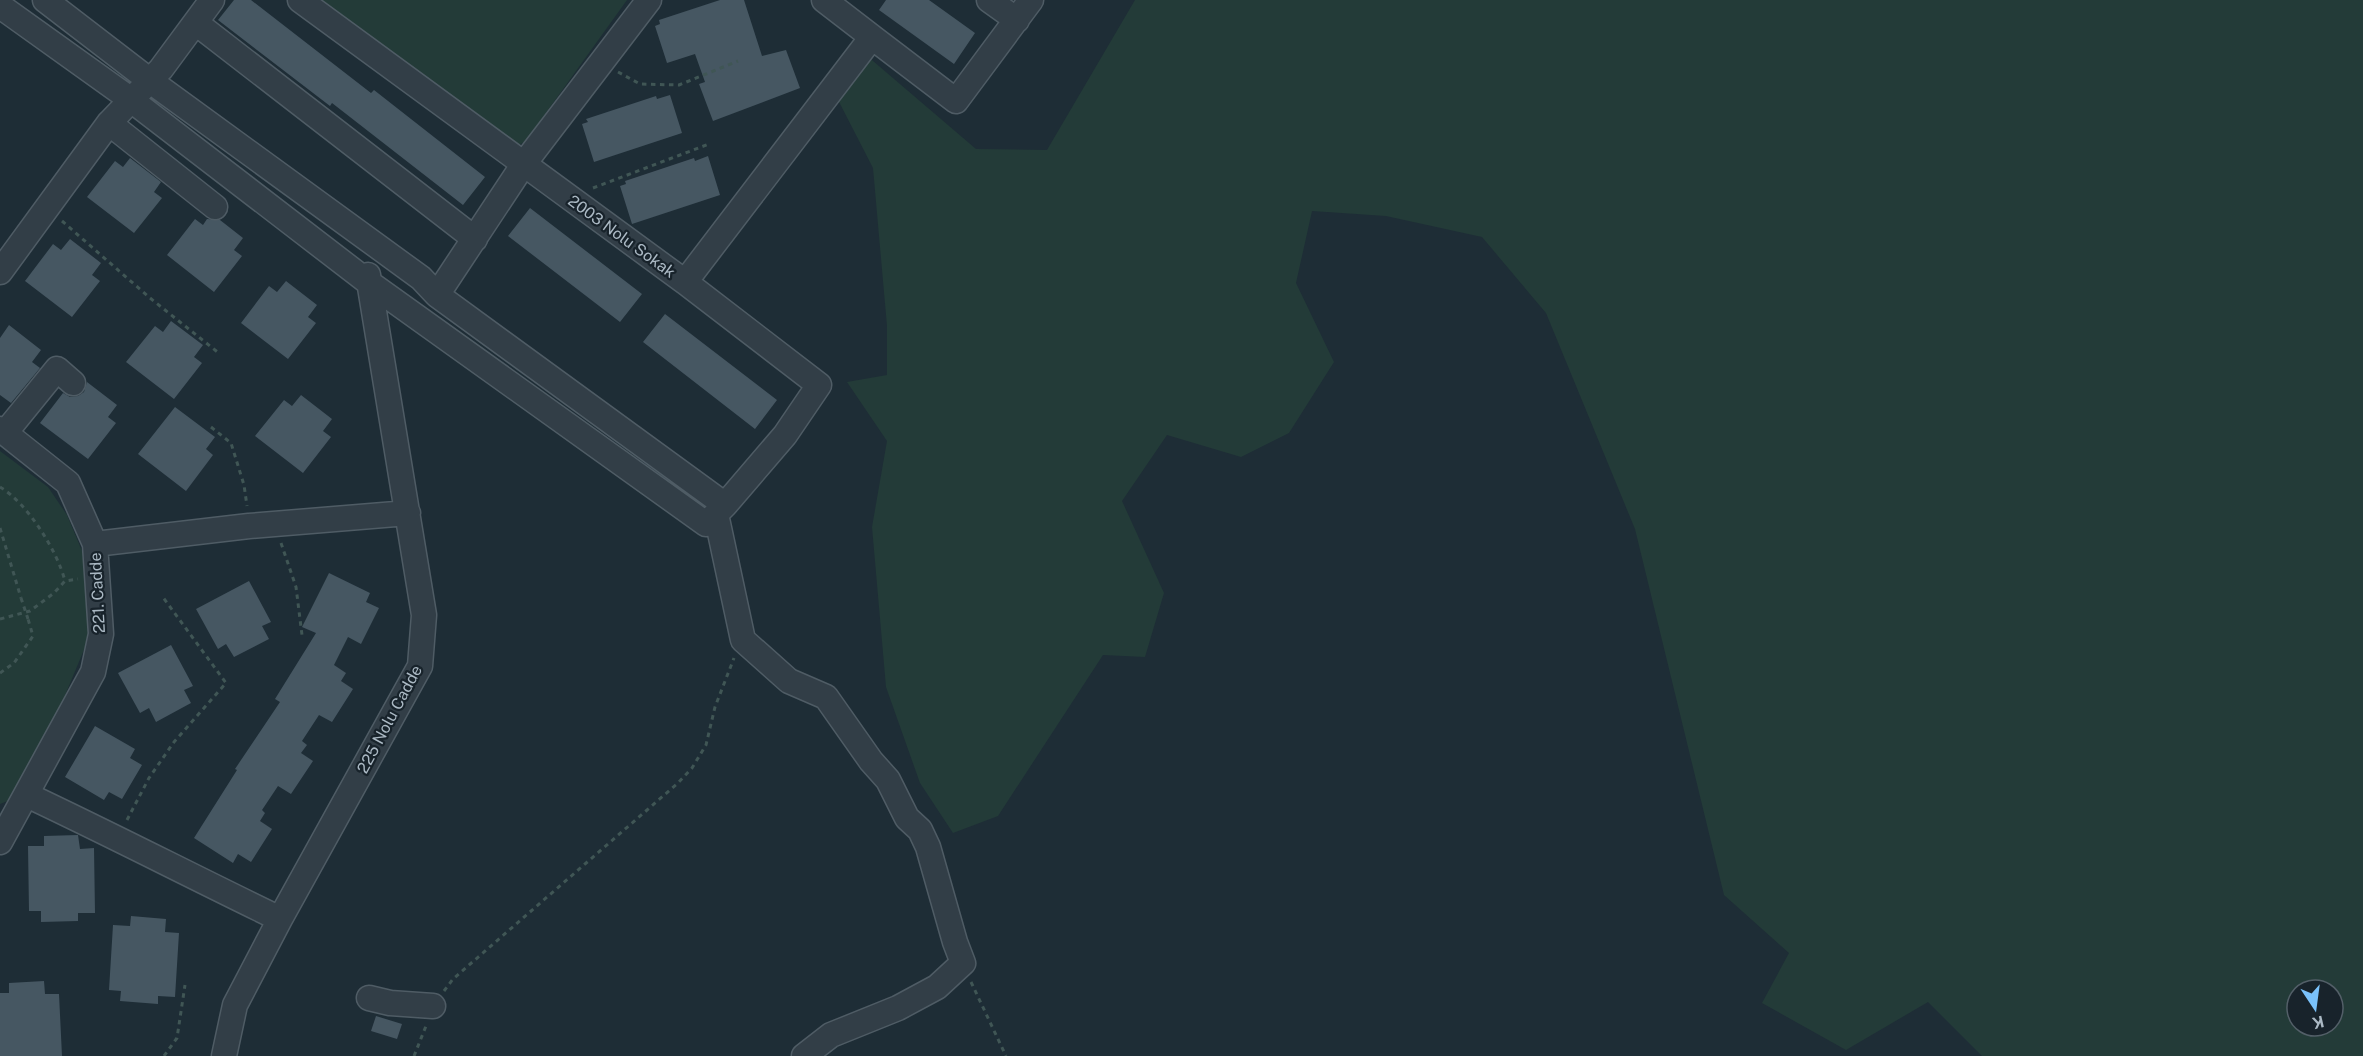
<svg xmlns="http://www.w3.org/2000/svg" width="2363" height="1056" font-family="'Public Sans',sans-serif">
	<style>
		.green { fill: #233b38; fill-rule: evenodd }
		.building { fill: #465762 }
		.lines { fill: none; stroke-linecap: round; stroke-linejoin: round }
		.minor-casing { stroke: #4f5c65; stroke-width: 27 }
		.path { stroke: #405655; stroke-width: 3; stroke-dasharray: 4.5 4.5; stroke-linecap: butt }
		.minor { stroke: #323e47; stroke-width: 24 }
		.path-bridge { stroke: #405655; stroke-width: 3; stroke-dasharray: 4.5 4.5; stroke-linecap: butt }
		.labels { text-anchor: middle; stroke-width: 4.5; stroke-linejoin: round; paint-order: stroke }
		.street-label { font-size: 16px; fill: #abb9c4; stroke: #18232b }
	</style>
	<rect width="100%" height="100%" fill="#1e2d36"/>
	<!-- green -->
	<path class="green" d="M 315,0 L 627,0 L 525,142 L 516,146 Z
		M 1135,0 L 2363,0 L 2363,1056 L 1982,1056 L 1928,1002 L 1846,1050 L 1762,1003 L 1789,953 L 1724,895 L 1635,529 L 1546,313 L 1482,237 L 1386,216 L 1312,211 L 1296,283 L 1334,362 L 1289,433 L 1241,457 L 1167,435 L 1122,501 L 1164,593 L 1145,657 L 1103,655 L 998,816 L 953,833 L 920,783 L 886,687 L 872,527 L 887,441 L 847,382 L 887,375 L 887,326 L 873,168 L 836,96 L 866,55 L 976,149 L 1047,150 ZM 2297,990 L 2333,990 L 2333,1026 L 2297,1026 Z
		M 0,451 L 48,487 L 67,515 L 82,551 L 93,628 L 56,717 L 10,800 L 0,804 Z"/>
	<!-- building -->
	<path class="building" d="M 234,0 L 251,0 L 371,93 L 374,90 L 485,177 L 463,205 L 332,103 L 330,106 L 218,20 Z
		M 720,0 L 744,0 L 762,56 L 786,50 L 800,88 L 713,121 L 699,84 L 705,82 L 695,54 L 667,63 L 655,26 L 660,24 L 659,20 Z
		M 886,0 L 929,0 L 975,33 L 954,64 L 879,10 Z
		M 670,95 L 682,133 L 594,162 L 582,124 L 588,122 L 586,119 L 656,96 L 657,99 Z
		M 708,156 L 720,195 L 632,224 L 620,186 L 626,184 L 625,181 L 694,158 L 695,161 Z
		M 130,158 L 161,182 L 154,192 L 162,198 L 134,233 L 87,197 L 115,161 L 123,167 Z
		M 530,208 L 642,294 L 620,322 L 508,236 Z
		M 195,219 L 203,225 L 207,219 L 220,220 L 243,238 L 234,250 L 242,256 L 214,292 L 167,255 Z
		M 70,239 L 101,263 L 92,275 L 100,281 L 72,317 L 25,281 L 53,244 L 61,250 Z
		M 286,281 L 317,305 L 308,317 L 316,323 L 288,359 L 241,323 L 269,286 L 277,292 Z
		M 665,314 L 777,400 L 755,429 L 643,342 Z
		M 171,321 L 203,345 L 194,357 L 202,363 L 174,399 L 126,362 L 155,326 L 163,332 Z
		M 9,325 L 41,350 L 32,362 L 40,368 L 11,403 L 0,395 L 0,338 Z
		M 87,382 L 117,405 L 108,417 L 116,423 L 88,459 L 40,423 L 63,393 L 70,397 L 78,396 L 84,392 Z
		M 301,395 L 332,419 L 323,431 L 331,437 L 303,473 L 255,436 L 284,400 L 292,406 Z
		M 175,407 L 215,437 L 206,449 L 213,455 L 186,491 L 138,454 Z
		M 329,573 L 370,593 L 366,602 L 379,608 L 361,644 L 348,637 L 334,665 L 346,673 L 341,681 L 353,689 L 332,722 L 319,715 L 302,741 L 307,745 L 301,753 L 313,761 L 291,794 L 278,786 L 262,810 L 265,813 L 260,821 L 272,829 L 251,862 L 238,854 L 233,863 L 194,838 L 237,770 L 235,769 L 280,702 L 275,699 L 316,633 L 302,627 Z
		M 249,581 L 271,622 L 262,626 L 269,639 L 234,657 L 226,644 L 218,649 L 196,609 Z
		M 171,645 L 193,686 L 184,690 L 191,703 L 156,722 L 149,708 L 140,713 L 118,673 Z
		M 95,726 L 135,749 L 130,758 L 142,765 L 122,799 L 109,792 L 104,800 L 65,777 Z
		M 78,835 L 80,849 L 94,848 L 95,913 L 78,913 L 78,921 L 41,922 L 41,911 L 29,911 L 28,846 L 44,846 L 44,836 Z
		M 131,916 L 166,919 L 165,932 L 179,933 L 175,997 L 158,996 L 158,1004 L 120,1001 L 121,991 L 109,990 L 113,925 L 130,926 Z
		M 44,981 L 45,994 L 59,994 L 62,1056 L 0,1056 L 0,993 L 9,993 L 9,983 Z
		M 376,1016 L 402,1024 L 397,1039 L 371,1031 Z"/>
	<g class="lines">
		<defs>
			<path id="minor" d="M 300,0 L 685,282 L 819,385 L 785,435 L 725,505
				M 989,0 L 1017,20
				M 0,6 L 130,99 L 368,282 L 706,524 L 725,505 L 437,295 L 421,278 L 149,80 L 45,0
				M 196,23 L 475,239
				M 872,37 L 956,101 L 1031,0
				M 109,123 L 215,207
				M 0,272 L 109,123 L 161,69 L 212,0
				M 685,282 L 872,37 L 824,0
				M 437,295 L 523,165 L 649,0
				M 0,429 L 68,483 L 95,544 L 101,634 L 93,672 L 0,842
				M 5,433 L 57,369 L 73,383
				M 716,514 L 743,640 L 789,681 L 826,697 L 871,761 L 888,780 L 907,818 L 920,830 L 928,847 L 955,942 L 963,963 L 937,987 L 898,1008 L 831,1035 L 804,1056
				M 95,544 L 249,526 L 408,513
				M 27,795 C 112,835 195,878 280,919
				M 369,998 L 390,1003 L 433,1006
				M 224,1056 L 235,1005 L 280,919 L 420,666 L 424,615 L 368,275"/>
		</defs>
		<!-- minor casing -->
		<use href="#minor" class="minor-casing"/>
		<!-- path -->
		<path class="path" d="M 618,72 L 640,84 L 679,85 L 738,61
			M 593,188 L 709,144
			M 62,221 L 150,298 L 220,354
			M 211,427 L 231,443 L 244,485 L 247,506
			M 0,487 C 27,503 57,550 65,581
			M 0,528 L 21,598
			M 281,543 L 296,587 L 302,635
			M 0,619 L 30,611 L 54,593 L 65,581 L 78,579
			M 0,673 L 14,663 L 33,636 L 28,619
			M 127,820 L 149,778 L 174,742 L 226,683 L 162,596
			M 971,982 L 1006,1056
			M 444,991 L 453,979 L 678,783 L 692,768 L 706,745 L 715,707 L 734,658
			M 164,1056 L 177,1038 L 185,985
			M 414,1056 L 426,1026"/>
		<!-- minor -->
		<use href="#minor" class="minor"/>
		<!-- path-bridge -->
		<path class="path-bridge" d="M 21,598 L 28,619"/>
	</g>
	<g class="labels">
		<!-- street labels -->
		<g class="street-label">
			<text transform="translate(622 236) rotate(36)" y="6">2003 Nolu Sokak</text>
			<text transform="translate(97 593) rotate(-93)" y="6">221. Cadde</text>
			<text transform="translate(389 719) rotate(-62)" y="6">225 Nolu Cadde</text>
		</g>
	</g>
	<!-- north arrow -->
	<g transform="translate(2315 1008) rotate(167)"><circle r="28" fill="#18232b" stroke="#535f68" stroke-width="1.5"/>
	<path d="M0-4.5L10 22L0 15L-10 22Z" fill="#7ac2fb"/>
	<text y="-9" font-size="16" font-weight="bold" text-anchor="middle" fill="#abb9c4">K</text>
	</g>
</svg>
